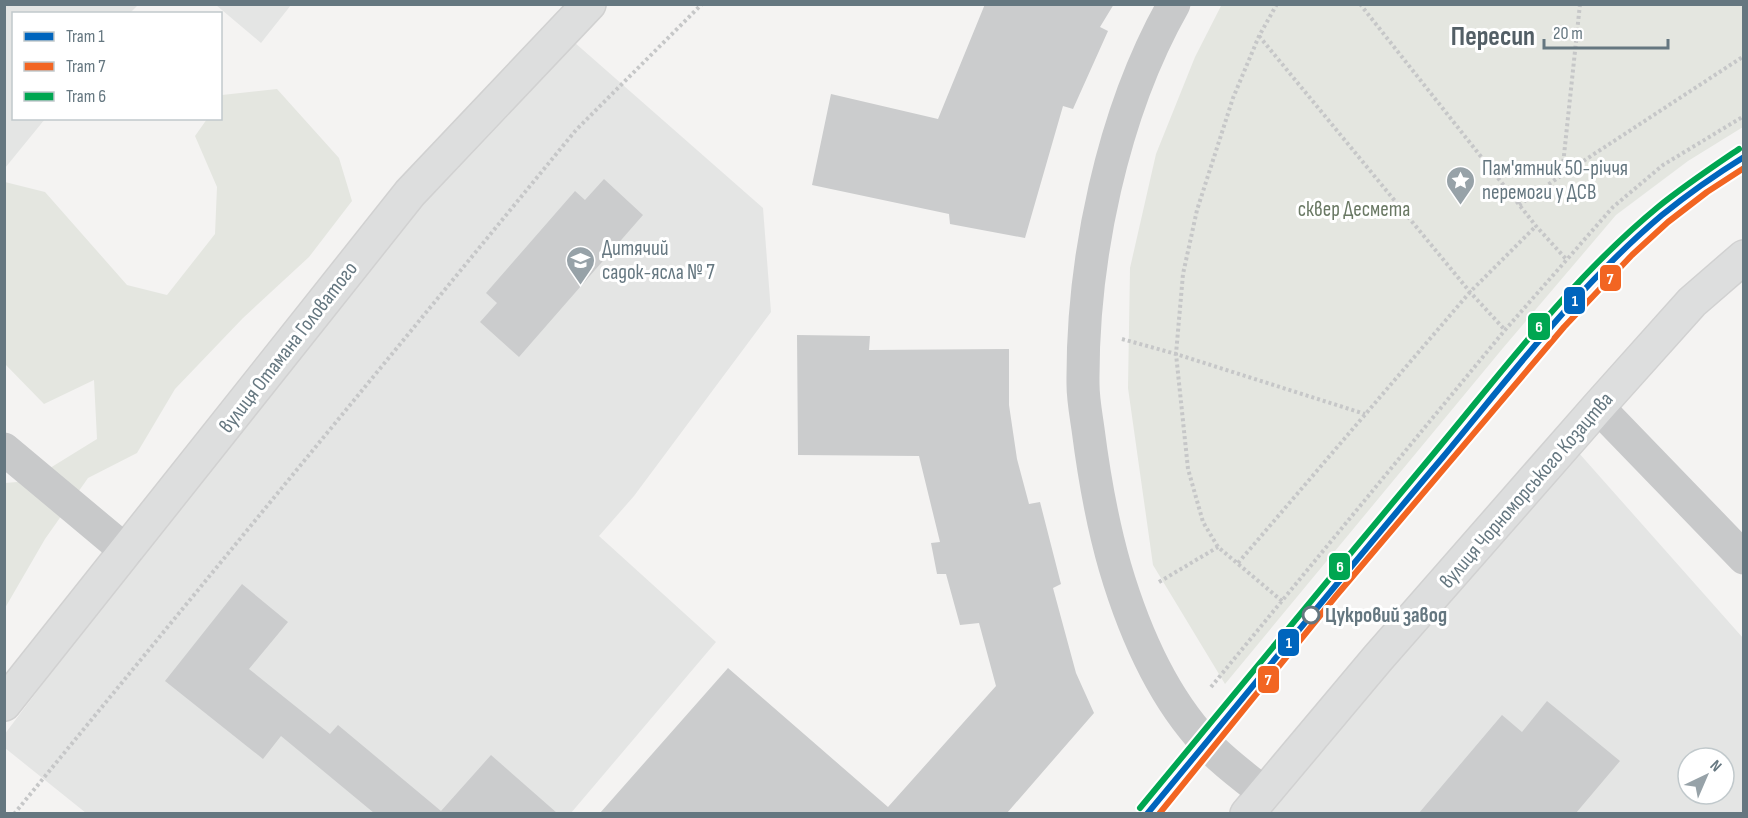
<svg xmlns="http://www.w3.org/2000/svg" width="1748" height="818" font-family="'Sofia Sans Condensed',sans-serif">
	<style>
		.built { fill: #e4e5e4; fill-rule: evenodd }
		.green { fill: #e4e6e0 }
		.building { fill: #cbcccd }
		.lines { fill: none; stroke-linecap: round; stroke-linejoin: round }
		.major-casing { stroke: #d1d1d1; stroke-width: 36 }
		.path { stroke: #c6c7c8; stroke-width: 4; stroke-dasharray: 3 3; stroke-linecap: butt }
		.minor { stroke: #c8c9ca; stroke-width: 33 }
		.major { stroke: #dddede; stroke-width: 33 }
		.tram-1-casing { stroke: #fff; stroke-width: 10 }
		.tram-2-casing { stroke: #fff; stroke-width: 10 }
		.tram-3-casing { stroke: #fff; stroke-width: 10 }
		.tram-1 { stroke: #0065bd; stroke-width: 6 }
		.tram-2 { stroke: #f26522; stroke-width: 6 }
		.tram-3 { stroke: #00a651; stroke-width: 6 }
		.stop-dot { fill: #fff; stroke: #657780; stroke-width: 3 }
		.labels { text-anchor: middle; stroke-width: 6; stroke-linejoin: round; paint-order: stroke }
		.poi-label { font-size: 21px; fill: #657780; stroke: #fff; text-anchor: start }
		.park-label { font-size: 21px; fill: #697863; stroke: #fff }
		.street-label { font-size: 21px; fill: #657780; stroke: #fff }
		.stop-label { font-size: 21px; font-weight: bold; fill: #657780; stroke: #fff; text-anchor: start }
		.district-label { font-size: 27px; font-weight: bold; fill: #535f66; stroke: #fff }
		.line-badge { stroke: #fff; stroke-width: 2 }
		.badge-label { font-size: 16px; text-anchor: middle; font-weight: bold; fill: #fff }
	</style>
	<rect width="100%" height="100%" fill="#f4f3f2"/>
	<!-- built -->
	<path class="built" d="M 5,4 L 138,5 L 130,13 L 14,14 L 14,118 L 45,119 L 5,168 Z
		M 216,5 L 291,5 L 261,43 Z
		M 566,35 L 763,208 L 771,312 L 634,496 L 599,536 L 716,642 L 571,813 L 86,813 L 5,748 L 4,735 L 363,260 Z
		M 1578,452 L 1743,638 L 1743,813 L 1262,814 ZM 1688,758 L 1724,758 L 1724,794 L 1688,794 Z"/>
	<!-- green -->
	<path class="green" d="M 1222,4 L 1744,5 L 1743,127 L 1688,161 L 1616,215 L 1503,348 L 1225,684 L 1153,565 L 1128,388 L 1130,268 L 1156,154 L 1195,57 Z
		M 277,89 L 339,158 L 352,201 L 309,257 L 243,318 L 175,389 L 137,453 L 88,478 L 45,539 L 5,608 L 5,483 L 29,481 L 97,439 L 94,380 L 44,404 L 5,364 L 5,182 L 45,192 L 127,285 L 167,295 L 215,234 L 217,187 L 195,136 L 207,119 L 220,118 L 221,97 L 222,95 Z"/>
	<!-- building -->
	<path class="building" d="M 985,4 L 1114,4 L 1100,27 L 1108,31 L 1073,109 L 1063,106 L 1025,238 L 950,224 L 949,214 L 812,185 L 831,94 L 938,119 Z
		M 604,179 L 643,215 L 519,357 L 480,322 L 497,303 L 486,293 L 575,191 L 585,200 Z
		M 797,335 L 870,336 L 869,350 L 1009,349 L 1009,405 L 1017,459 L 1029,504 L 1040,502 L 1061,584 L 1053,588 L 1076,673 L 1094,713 L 1007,813 L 600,813 L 728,668 L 888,807 L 996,686 L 979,623 L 960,625 L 946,574 L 937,574 L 931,543 L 940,542 L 919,456 L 798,455 Z
		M 242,584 L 288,622 L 249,669 L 330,734 L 338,725 L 441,811 L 491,755 L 557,813 L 374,813 L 281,736 L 263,759 L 165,681 Z
		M 1547,701 L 1620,761 L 1576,813 L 1419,813 L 1502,715 L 1522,732 Z"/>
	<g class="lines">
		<defs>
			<path id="major" d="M 4,704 L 410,193 L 589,4
				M 1247,814 L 1378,658 L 1598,407 L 1692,302 L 1744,257"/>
		</defs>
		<!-- major casing -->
		<use href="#major" class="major-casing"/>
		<!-- path -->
		<path class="path" d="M 1277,4 L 1259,36 L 1233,98 L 1197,210 L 1183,274 L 1176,354 L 1188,469 L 1203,522 L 1218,547 L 1282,601
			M 1360,4 L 1536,226 L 1566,259
			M 1259,36 L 1470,292 L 1505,330
			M 1562,174 L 1580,4
			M 1519,205 L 1562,175 L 1744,56
			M 1122,339 L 1176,354 L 1365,414
			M 1238,563 L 1470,292 L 1536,226
			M 1159,582 L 1218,547
			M 1211,687 L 1505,330 L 1613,207 L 1663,165 L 1744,116
			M 14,814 L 576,130 L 702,4"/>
		<!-- minor -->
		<path class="minor" d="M 1174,4 C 1112,113 1082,260 1083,384 C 1083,399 1086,415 1088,429 C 1094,476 1102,522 1115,567 C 1133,628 1162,696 1206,743 C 1223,762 1245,777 1264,793
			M 1598,407 L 1744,558
			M 4,449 L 126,551"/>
		<!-- major -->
		<use href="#major" class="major"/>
		<defs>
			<path id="tram-1" d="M 1147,814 C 1246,695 1343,575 1443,457 C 1512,374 1579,285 1662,215 C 1688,194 1715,175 1744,157"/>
			<path id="tram-2" d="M 1159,814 L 1336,596 L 1564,327 L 1632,255 L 1668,222 L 1707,192 L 1744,168"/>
			<path id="tram-3" d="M 1140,808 C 1239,689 1336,570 1435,452 C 1505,368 1573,277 1658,207 C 1684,186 1711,168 1739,149"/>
		</defs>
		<!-- tram-1 casing -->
		<use href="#tram-1" class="tram-1-casing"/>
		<!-- tram-2 casing -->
		<use href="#tram-2" class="tram-2-casing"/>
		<!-- tram-3 casing -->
		<use href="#tram-3" class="tram-3-casing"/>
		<!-- tram-1 -->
		<use href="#tram-1" class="tram-1"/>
		<!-- tram-2 -->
		<use href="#tram-2" class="tram-2"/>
		<!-- tram-3 -->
		<use href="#tram-3" class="tram-3"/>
	</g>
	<!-- icons -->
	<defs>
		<symbol id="sight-pin" viewBox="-11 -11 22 30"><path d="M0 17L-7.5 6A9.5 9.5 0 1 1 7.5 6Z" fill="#97a2a8" stroke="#fff"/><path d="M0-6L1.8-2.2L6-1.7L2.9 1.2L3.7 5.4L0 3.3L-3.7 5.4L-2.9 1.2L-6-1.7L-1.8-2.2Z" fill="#fff"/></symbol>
		<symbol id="school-pin" viewBox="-11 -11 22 30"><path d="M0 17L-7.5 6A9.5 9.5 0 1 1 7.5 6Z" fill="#97a2a8" stroke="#fff"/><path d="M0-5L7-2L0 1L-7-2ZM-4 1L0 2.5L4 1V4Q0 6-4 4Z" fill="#fff"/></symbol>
	</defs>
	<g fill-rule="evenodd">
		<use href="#sight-pin" x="1444" y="164" width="33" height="45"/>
		<use href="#school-pin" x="564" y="244" width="33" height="45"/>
	</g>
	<!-- markers -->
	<circle class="stop-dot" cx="1311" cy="615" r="8"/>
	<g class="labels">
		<!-- poi labels -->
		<g class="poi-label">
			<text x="1482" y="175">Пам'ятник 50-річчя<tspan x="1482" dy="24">перемоги у ДСВ</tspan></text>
			<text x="602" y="255">Дитячий<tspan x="602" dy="24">садок-ясла № 7</tspan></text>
		</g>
		<!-- park labels -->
		<g class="park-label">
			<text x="1354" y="216">сквер Десмета</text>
		</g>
		<!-- street labels -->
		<g class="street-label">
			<text transform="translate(288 347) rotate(-52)" y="7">вулиця Отамана Головатого</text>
			<text transform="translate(1526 490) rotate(-49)" y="7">вулиця Чорноморського Козацтва</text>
		</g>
		<!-- stop labels -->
		<g class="stop-label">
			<text x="1325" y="622">Цукровий завод</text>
		</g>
		<!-- district labels -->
		<g class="district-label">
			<text x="1493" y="45">Пересип</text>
		</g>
	</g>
	<g class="line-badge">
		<rect x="1599" y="264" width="23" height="28" rx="6" fill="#f26522"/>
		<rect x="1563" y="286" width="23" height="29" rx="6" fill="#0065bd"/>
		<rect x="1527" y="312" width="24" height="29" rx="6" fill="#00a651"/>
		<rect x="1328" y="552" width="23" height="29" rx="6" fill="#00a651"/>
		<rect x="1277" y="628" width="23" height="29" rx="6" fill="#0065bd"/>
		<rect x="1257" y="665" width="23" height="29" rx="6" fill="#f26522"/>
	</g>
	<g class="badge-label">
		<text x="1610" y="284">7</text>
		<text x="1575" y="306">1</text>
		<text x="1539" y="332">6</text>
		<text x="1340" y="572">6</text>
		<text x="1289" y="648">1</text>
		<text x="1268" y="685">7</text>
	</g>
	<!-- border -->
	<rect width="1748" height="818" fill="none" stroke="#657780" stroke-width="12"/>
	<!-- legend -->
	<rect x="12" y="12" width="210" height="108" fill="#ffffff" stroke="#c1c9cc" stroke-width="1.5"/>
	<rect x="24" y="32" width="30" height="9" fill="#0065bd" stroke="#c1c9cc" stroke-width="1.5"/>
	<text x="66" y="42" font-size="18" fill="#657780">Tram 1</text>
	<rect x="24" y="62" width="30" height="9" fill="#f26522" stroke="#c1c9cc" stroke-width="1.5"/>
	<text x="66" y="72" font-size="18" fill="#657780">Tram 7</text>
	<rect x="24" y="92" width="30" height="9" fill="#00a651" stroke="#c1c9cc" stroke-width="1.5"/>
	<text x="66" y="102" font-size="18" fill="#657780">Tram 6</text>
	<!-- north arrow -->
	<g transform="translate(1706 776) rotate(44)"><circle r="28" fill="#ffffff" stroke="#c1c9cc" stroke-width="1.5"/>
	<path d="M0-4.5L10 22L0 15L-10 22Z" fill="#97a2a8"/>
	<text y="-9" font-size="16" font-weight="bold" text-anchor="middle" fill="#657780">N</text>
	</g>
	<!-- scale -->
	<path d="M1544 39v9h124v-9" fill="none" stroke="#657780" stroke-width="3"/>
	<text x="1553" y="39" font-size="18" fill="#657780" stroke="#ffffff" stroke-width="4.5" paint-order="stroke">20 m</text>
</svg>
